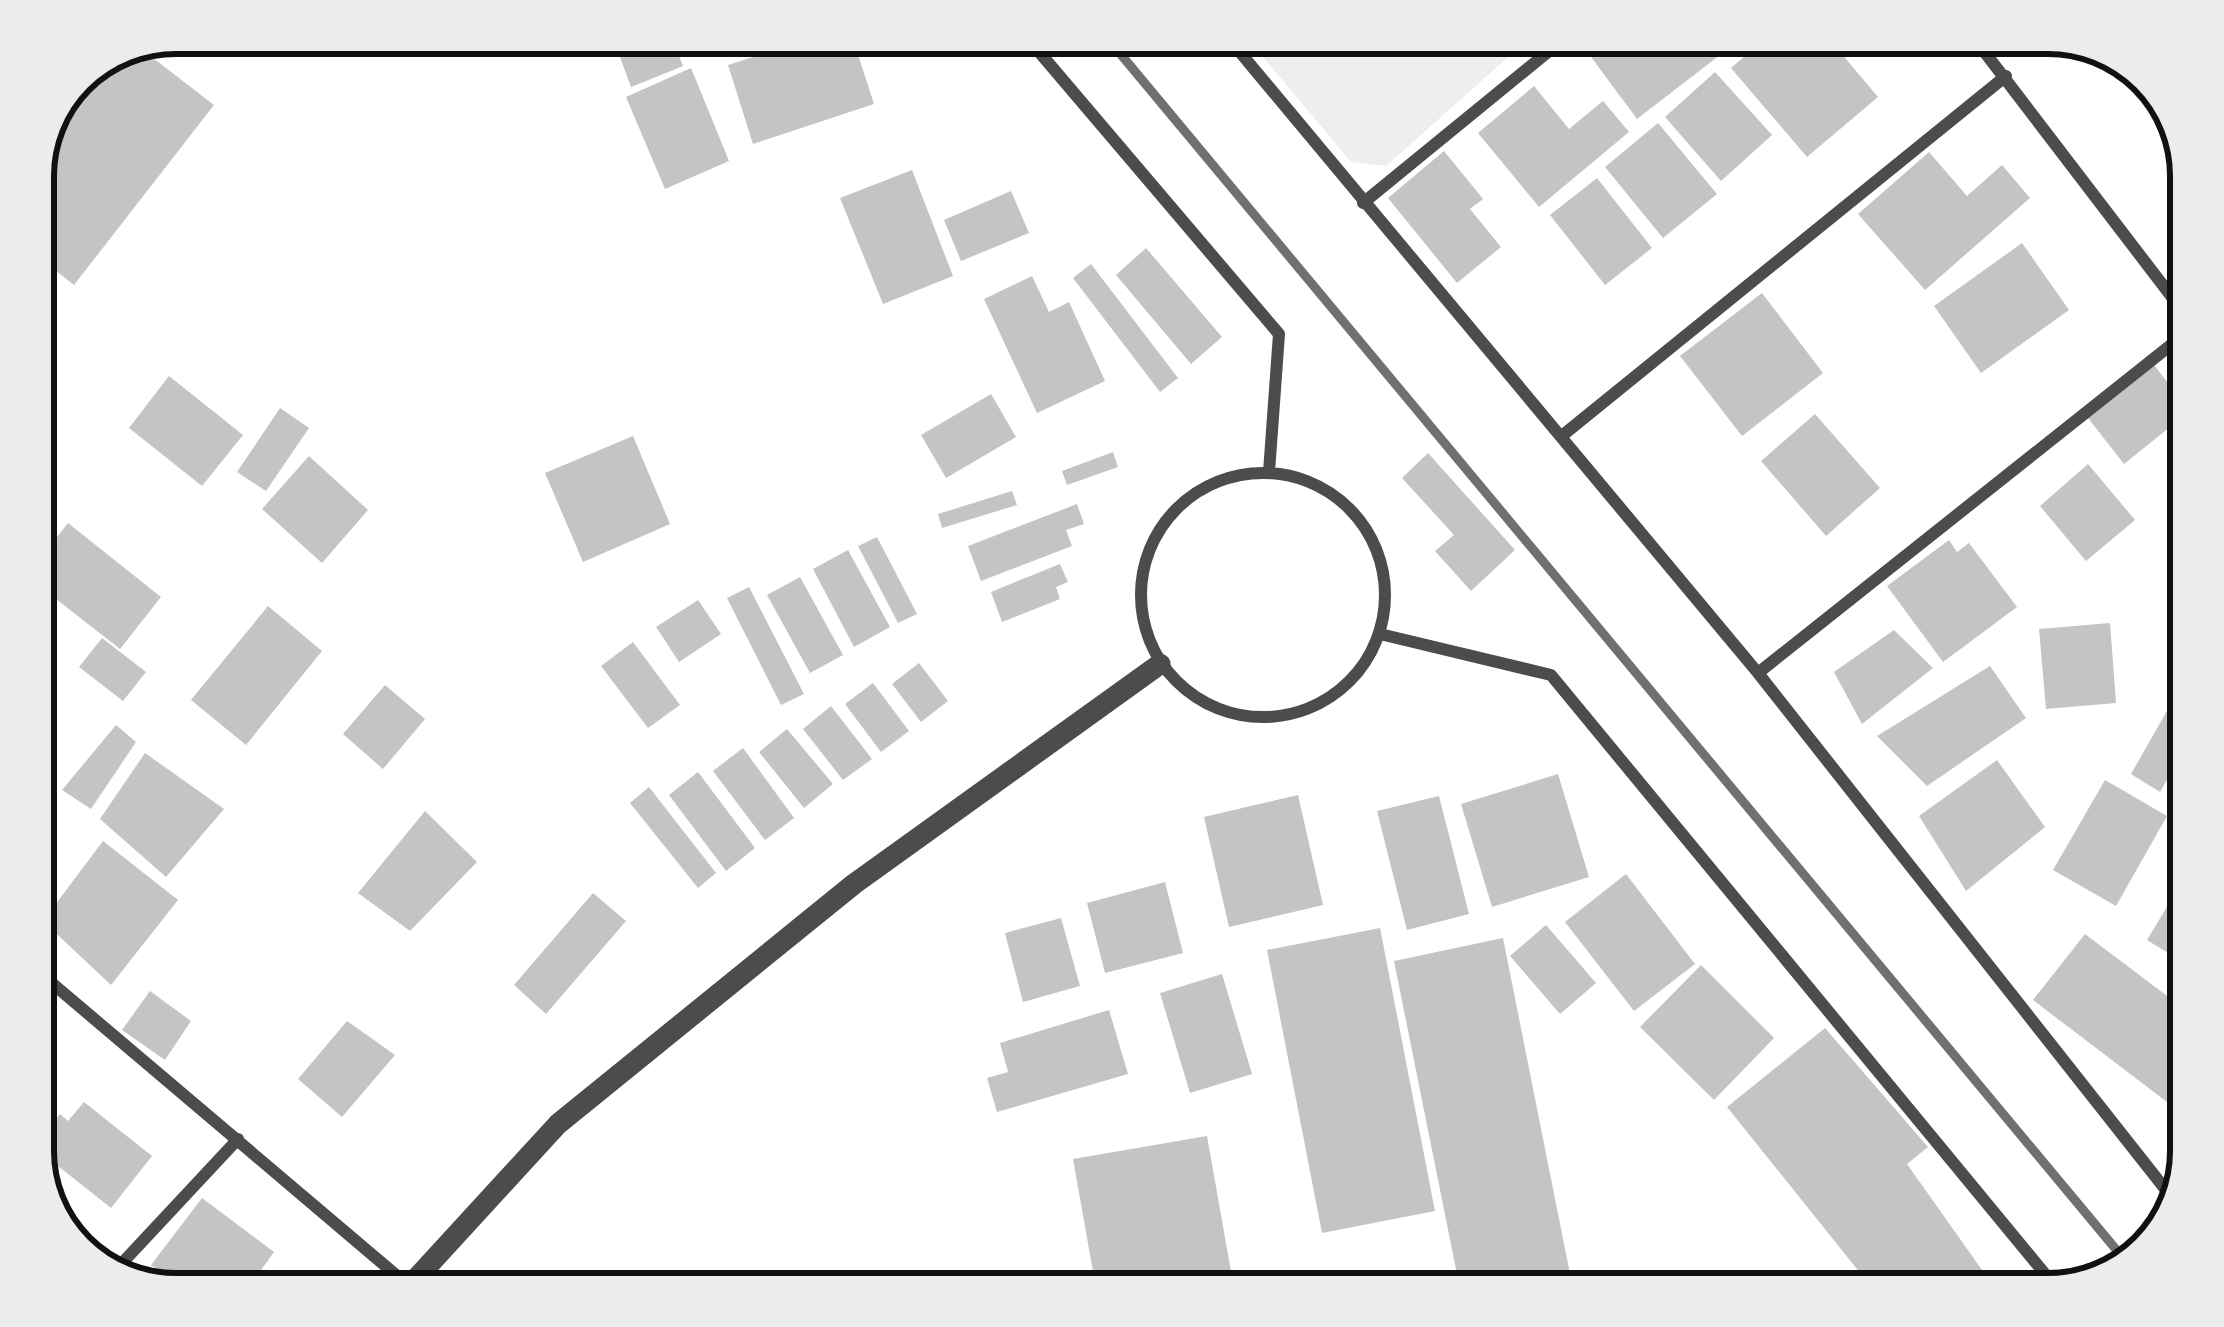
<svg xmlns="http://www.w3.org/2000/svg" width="2224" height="1327" font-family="'Titillium Web',sans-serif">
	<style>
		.green { fill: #eee }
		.building { fill: #c4c4c4 }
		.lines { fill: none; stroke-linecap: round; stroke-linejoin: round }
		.minor { stroke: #4c4c4c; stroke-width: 12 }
		.tertiary { stroke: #4c4c4c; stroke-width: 21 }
		.rail { stroke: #707070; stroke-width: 9 }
		.rim { fill: none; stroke: #111; stroke-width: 6 }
	</style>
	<rect width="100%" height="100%" fill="#fff"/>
	<!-- green -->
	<path class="green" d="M 1243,33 L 1499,33 L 1515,51 L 1386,166 L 1351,162 Z"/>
	<!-- building -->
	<path class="building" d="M 650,33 L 670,33 L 683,66 L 631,87 L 616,46 Z
		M 828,33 L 851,33 L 874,104 L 753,144 L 728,65 Z
		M 1592,33 L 1718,33 L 1729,48 L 1637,119 L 1580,42 Z
		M 1772,33 L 1824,33 L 1878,97 L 1807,157 L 1731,68 Z
		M 140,48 L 214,105 L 74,285 L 33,253 L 33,167 L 75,74 Z
		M 691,68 L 729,161 L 665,189 L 626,97 Z
		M 1715,72 L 1772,135 L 1721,181 L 1665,117 Z
		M 1534,86 L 1569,129 L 1603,101 L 1629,132 L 1539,207 L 1478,133 Z
		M 1658,123 L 1717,194 L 1663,238 L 1605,167 Z
		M 1444,151 L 1483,199 L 1470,209 L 1501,247 L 1457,283 L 1388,198 Z
		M 1929,152 L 1967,196 L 2002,165 L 2030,198 L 1925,290 L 1858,214 Z
		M 912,170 L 953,276 L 883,304 L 840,198 Z
		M 1597,178 L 1652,248 L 1605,285 L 1550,215 Z
		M 1011,191 L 1029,233 L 961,261 L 944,220 Z
		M 2022,243 L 2069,310 L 1981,373 L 1934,306 Z
		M 1146,248 L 1222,337 L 1191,364 L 1116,275 Z
		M 1091,264 L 1178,378 L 1160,392 L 1073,278 Z
		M 1032,276 L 1049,312 L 1069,302 L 1105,381 L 1037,413 L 984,299 Z
		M 1762,293 L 1823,373 L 1742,436 L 1680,356 Z
		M 2154,365 L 2190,411 L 2124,464 L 2088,418 Z
		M 169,376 L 243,435 L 202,486 L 129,428 Z
		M 991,394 L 1016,437 L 946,478 L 921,435 Z
		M 280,408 L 309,428 L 266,491 L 237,472 Z
		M 1815,414 L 1880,488 L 1826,536 L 1761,461 Z
		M 633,436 L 670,524 L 583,562 L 545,473 Z
		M 1113,452 L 1118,467 L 1067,485 L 1062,471 Z
		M 1428,453 L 1515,550 L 1471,591 L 1435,551 L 1454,535 L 1402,478 Z
		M 309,456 L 368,510 L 322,563 L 262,509 Z
		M 2088,464 L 2135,520 L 2086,561 L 2040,506 Z
		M 1012,491 L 1017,505 L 942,528 L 938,514 Z
		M 1077,504 L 1084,524 L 1066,530 L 1072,546 L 981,581 L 968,546 Z
		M 2186,522 L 2191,523 L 2191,604 L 2170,600 Z
		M 68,523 L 161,597 L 120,649 L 33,581 L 33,568 Z
		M 877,537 L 917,614 L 898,623 L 858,546 Z
		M 1949,540 L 1957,552 L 1969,543 L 2017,607 L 1943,662 L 1887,586 Z
		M 848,550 L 890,627 L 854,647 L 813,569 Z
		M 1060,564 L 1068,582 L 1056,587 L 1060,599 L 1002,622 L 991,592 Z
		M 800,577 L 843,655 L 810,673 L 767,595 Z
		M 749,587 L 804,694 L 781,705 L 727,598 Z
		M 698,600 L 721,634 L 679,662 L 656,627 Z
		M 268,606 L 322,651 L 246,745 L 191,700 Z
		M 2110,623 L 2116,703 L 2046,709 L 2039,629 Z
		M 1894,630 L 1933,668 L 1862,724 L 1834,672 Z
		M 102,638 L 146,672 L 123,701 L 79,667 Z
		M 633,642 L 680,705 L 648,728 L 601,666 Z
		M 919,663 L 948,701 L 921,722 L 892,684 Z
		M 1990,666 L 2026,718 L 1927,786 L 1877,736 Z
		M 873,683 L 909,731 L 881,752 L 845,704 Z
		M 385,685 L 425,719 L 383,769 L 343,734 Z
		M 2172,702 L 2191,712 L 2191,737 L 2160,792 L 2131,774 Z
		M 831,706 L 872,759 L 843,780 L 803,729 Z
		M 116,725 L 136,742 L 91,809 L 62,790 Z
		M 787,729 L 833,784 L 804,808 L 759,752 Z
		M 743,748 L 794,818 L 765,840 L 713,771 Z
		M 145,753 L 224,809 L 166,877 L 100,819 Z
		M 1997,760 L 2045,827 L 1966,891 L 1919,816 Z
		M 698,772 L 755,848 L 726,871 L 669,795 Z
		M 1558,774 L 1589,877 L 1492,907 L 1461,804 Z
		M 2105,780 L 2167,816 L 2116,906 L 2053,870 Z
		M 649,787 L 716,873 L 698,888 L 630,803 Z
		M 1298,795 L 1323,905 L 1229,927 L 1204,817 Z
		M 1439,796 L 1469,914 L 1407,930 L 1377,811 Z
		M 425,811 L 477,862 L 410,931 L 358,893 Z
		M 103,841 L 178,900 L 111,985 L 43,921 Z
		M 1626,874 L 1695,964 L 1634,1011 L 1565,922 Z
		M 2186,875 L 2191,878 L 2191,967 L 2147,940 Z
		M 1165,882 L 1183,953 L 1105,973 L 1087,903 Z
		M 593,893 L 626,921 L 546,1014 L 514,985 Z
		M 1061,918 L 1080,986 L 1023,1002 L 1005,933 Z
		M 1546,925 L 1596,983 L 1560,1014 L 1510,956 Z
		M 1380,928 L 1435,1211 L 1322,1233 L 1267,950 Z
		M 2085,934 L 2191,1014 L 2191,1070 L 2167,1102 L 2033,1000 Z
		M 1503,938 L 1574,1294 L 1461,1294 L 1394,961 Z
		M 1701,965 L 1774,1038 L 1714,1100 L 1640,1027 Z
		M 1222,974 L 1252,1074 L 1190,1093 L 1160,993 Z
		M 150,991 L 191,1021 L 165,1060 L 122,1030 Z
		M 1109,1010 L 1128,1074 L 997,1112 L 987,1078 L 1008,1072 L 1000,1043 Z
		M 347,1021 L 395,1055 L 342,1117 L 298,1079 Z
		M 1825,1028 L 1928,1147 L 1907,1164 L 1999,1294 L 1877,1294 L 1727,1107 Z
		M 84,1102 L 152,1156 L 111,1208 L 34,1147 L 60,1114 L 68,1121 Z
		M 1207,1136 L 1235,1294 L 1097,1294 L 1073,1159 Z
		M 202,1198 L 274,1252 L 244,1294 L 229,1287 L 223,1294 L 189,1294 L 151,1265 Z"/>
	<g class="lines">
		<!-- minor -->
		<path class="minor" d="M 1023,33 L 1279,334 L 1269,472
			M 1224,33 L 1758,673 L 2177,1204
			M 1970,33 L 2191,322
			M 1363,203 L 1571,33
			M 1563,435 L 2006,76
			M1141 595a122 122 0 1 1 244 0a122 122 0 1 1-244 0Z
			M 1380,634 L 1551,675 L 2059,1291
			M 1758,673 L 2191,329
			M 33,967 L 409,1286
			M 110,1276 L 238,1139"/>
		<!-- tertiary -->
		<path class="tertiary" d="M 402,1294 L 558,1124 L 854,884 L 1160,664"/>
		<!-- rail -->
		<path class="rail" d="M 1103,33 L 2129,1265"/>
	</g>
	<!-- crop -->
	<path d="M0 0H2224V1327H0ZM176 54H2048A122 122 0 0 1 2170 176V1151A122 122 0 0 1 2048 1273H176A122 122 0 0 1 54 1151V176A122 122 0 0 1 176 54Z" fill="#ececec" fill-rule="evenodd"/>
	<path class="rim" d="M176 54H2048A122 122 0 0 1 2170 176V1151A122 122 0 0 1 2048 1273H176A122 122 0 0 1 54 1151V176A122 122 0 0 1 176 54Z"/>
</svg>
